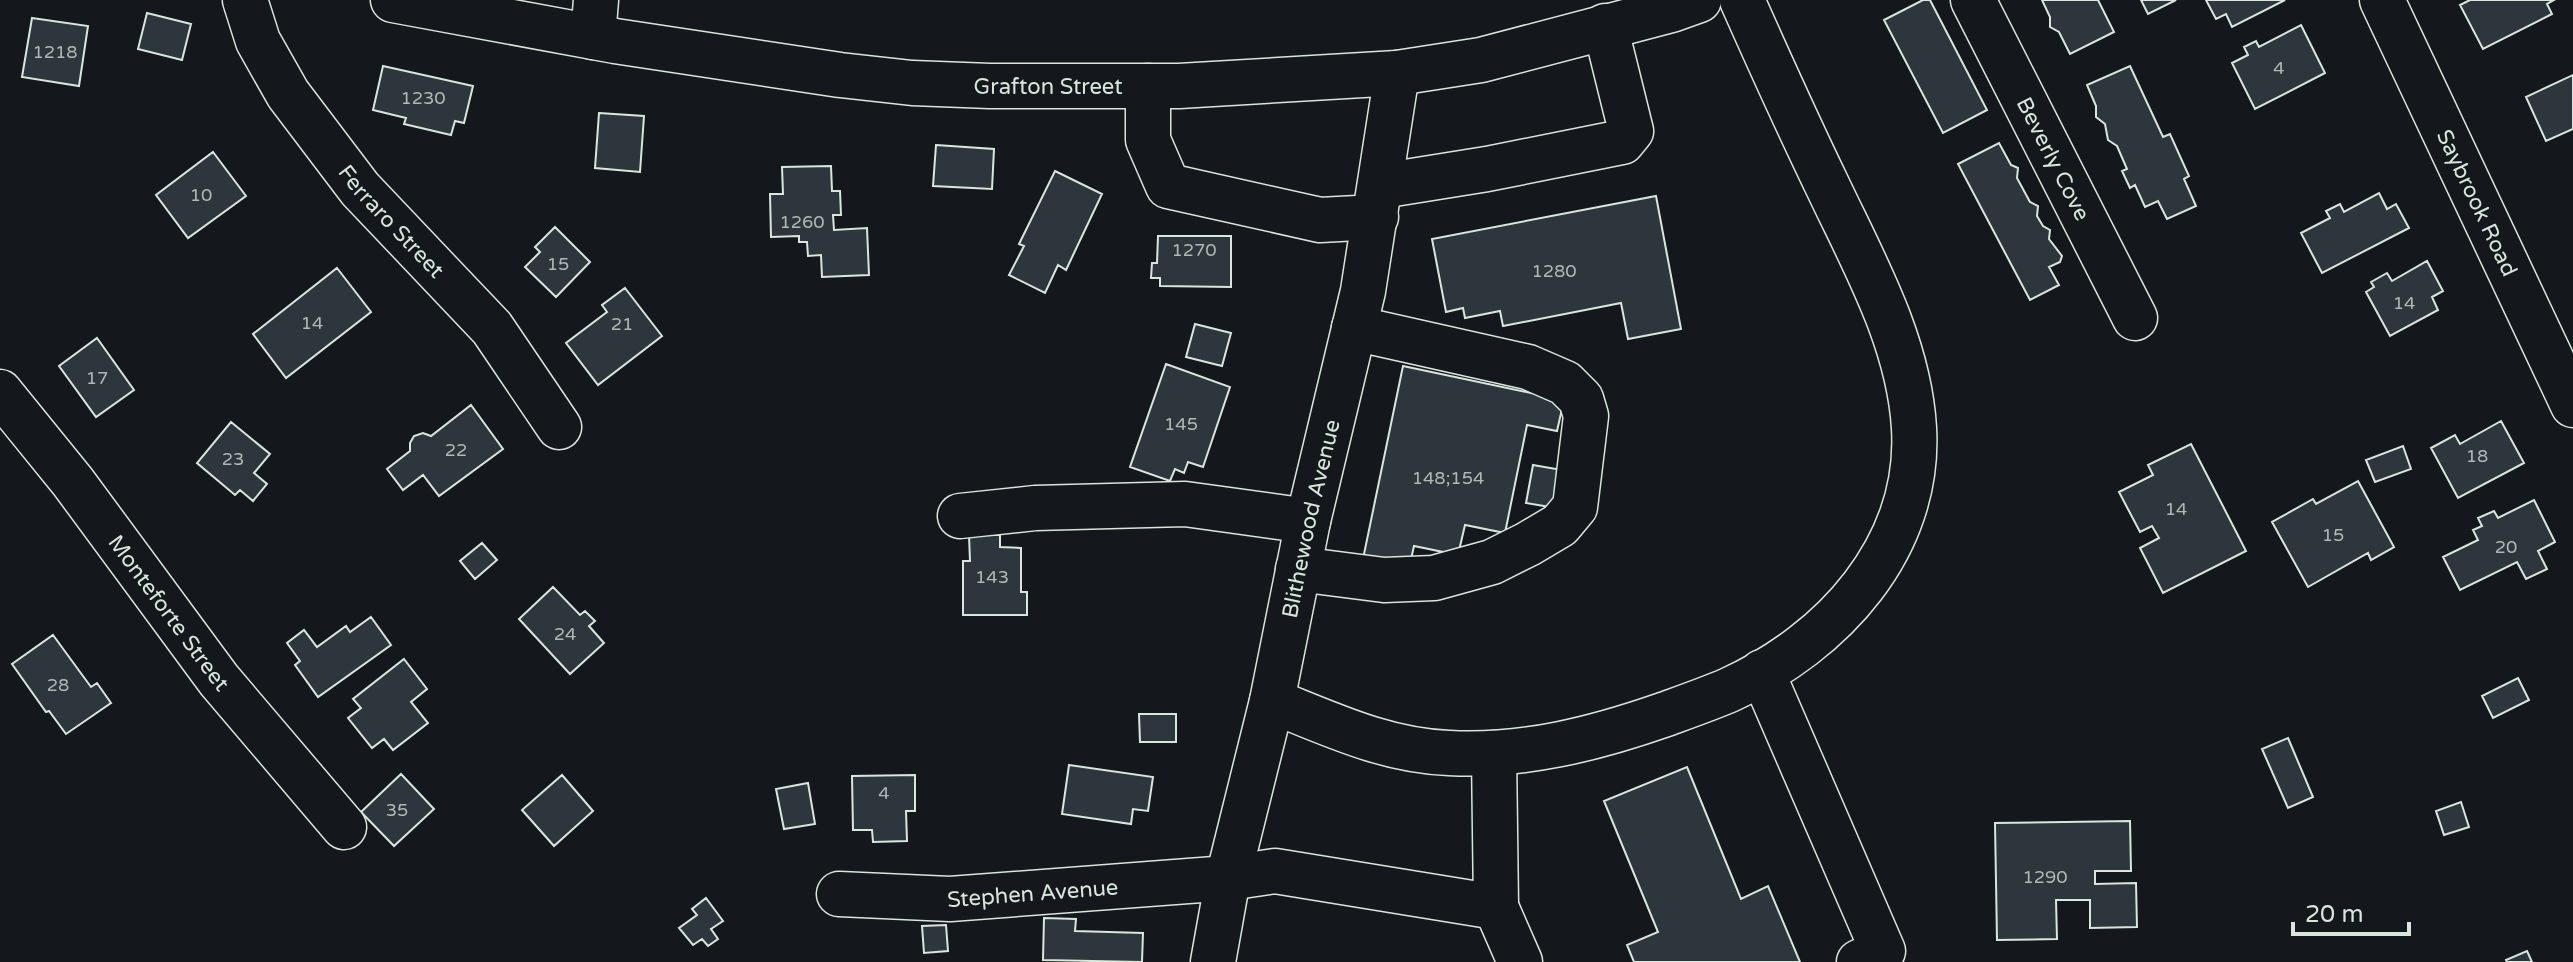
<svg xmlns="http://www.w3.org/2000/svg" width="2573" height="962" font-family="'Varela Round',sans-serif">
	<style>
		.building { fill: #2c363c; stroke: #d8e6dc; stroke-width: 2 }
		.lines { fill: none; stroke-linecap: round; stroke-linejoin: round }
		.minor-casing { stroke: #d8e6dc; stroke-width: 47 }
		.highway-casing { stroke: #d8e6dc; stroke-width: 47 }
		.minor { stroke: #14181c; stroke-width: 44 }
		.highway { stroke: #14181c; stroke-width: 44 }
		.labels { text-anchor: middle; stroke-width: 6; stroke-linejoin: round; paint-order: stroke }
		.number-label { font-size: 18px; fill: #adbab4 }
		.street-label { font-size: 22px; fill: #d8e6dc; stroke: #14181c }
	</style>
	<rect width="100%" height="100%" fill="#14181c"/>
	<!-- building -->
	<path class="building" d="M 1923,0 L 1930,0 L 1987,110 L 1943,133 L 1884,20 Z
		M 2042,0 L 2098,0 L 2114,32 L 2070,54 L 2059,32 L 2050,27 L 2050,17 Z
		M 2141,0 L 2176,0 L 2148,14 Z
		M 2206,0 L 2285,0 L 2232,27 L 2226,14 L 2216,19 Z
		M 2470,0 L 2554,0 L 2547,4 L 2552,14 L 2483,49 L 2460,5 Z
		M 147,13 L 191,24 L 182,60 L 138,49 Z
		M 32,18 L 88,26 L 79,86 L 22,77 Z
		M 2301,25 L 2325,73 L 2255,109 L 2232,63 L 2248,55 L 2244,47 L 2256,41 L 2259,47 Z
		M 383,66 L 473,86 L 464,123 L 455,121 L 451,135 L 404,124 L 406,118 L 373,110 Z
		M 2130,66 L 2163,137 L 2170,134 L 2189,176 L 2184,179 L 2196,206 L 2167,219 L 2158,201 L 2145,207 L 2135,185 L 2130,188 L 2122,171 L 2127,169 L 2117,146 L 2108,140 L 2105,124 L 2096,117 L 2096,106 L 2087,85 Z
		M 2573,75 L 2573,129 L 2546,141 L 2526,97 Z
		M 599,113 L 644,116 L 640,172 L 595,168 Z
		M 1999,143 L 2011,165 L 2018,168 L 2017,178 L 2030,202 L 2038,206 L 2037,216 L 2043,226 L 2050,230 L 2049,239 L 2062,256 L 2060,262 L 2049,267 L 2059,285 L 2030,300 L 1958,164 Z
		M 936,145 L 994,149 L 992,189 L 933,186 Z
		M 213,152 L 246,196 L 188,238 L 156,195 Z
		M 831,166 L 832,191 L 840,191 L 841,215 L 833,215 L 834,230 L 867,228 L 869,275 L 822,277 L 821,255 L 808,256 L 807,242 L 799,242 L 799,236 L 771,237 L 770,194 L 783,194 L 782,167 Z
		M 1055,171 L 1102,194 L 1066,270 L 1058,265 L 1045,293 L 1009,275 L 1024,246 L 1019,244 Z
		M 2379,193 L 2387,209 L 2396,204 L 2409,228 L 2322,273 L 2301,233 L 2330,218 L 2326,211 L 2340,204 L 2344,212 Z
		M 1656,196 L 1681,329 L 1628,339 L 1621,303 L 1503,326 L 1500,311 L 1465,318 L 1463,308 L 1446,312 L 1432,239 Z
		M 555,227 L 590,262 L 556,297 L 525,267 L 540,252 L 535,247 Z
		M 1158,236 L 1231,236 L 1231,287 L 1160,286 L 1160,278 L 1151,278 L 1152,263 L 1157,263 Z
		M 2427,261 L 2443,291 L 2432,297 L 2438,310 L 2390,336 L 2366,292 L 2374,287 L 2371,282 L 2387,273 L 2392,281 Z
		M 337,268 L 371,312 L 286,378 L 253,334 Z
		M 625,288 L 662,336 L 598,385 L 566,343 L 607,312 L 602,305 Z
		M 1195,324 L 1231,333 L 1222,366 L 1186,357 Z
		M 97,338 L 134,390 L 96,417 L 59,366 Z
		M 1166,364 L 1230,387 L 1203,467 L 1188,462 L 1184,473 L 1175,469 L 1170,481 L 1130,467 Z
		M 1403,366 L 1564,400 L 1557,431 L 1527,425 L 1505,533 L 1465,525 L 1458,555 L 1414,546 L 1409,568 L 1363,559 Z
		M 471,405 L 503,449 L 439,496 L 423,475 L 403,490 L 387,469 L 410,451 L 410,443 L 414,436 L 423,433 L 431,436 Z
		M 2501,421 L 2524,463 L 2458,498 L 2431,448 L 2455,435 L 2460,444 Z
		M 231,422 L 270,454 L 254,473 L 267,484 L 253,501 L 240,490 L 235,495 L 197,463 Z
		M 2191,444 L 2246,551 L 2163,593 L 2140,548 L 2159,538 L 2152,526 L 2140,532 L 2119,492 L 2153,475 L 2148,465 Z
		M 2403,446 L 2411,469 L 2375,482 L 2366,460 Z
		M 1533,465 L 1562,470 L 1556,508 L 1526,503 Z
		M 2358,481 L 2394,547 L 2371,560 L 2368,553 L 2308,587 L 2272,522 L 2313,499 L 2316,504 Z
		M 2534,500 L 2555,542 L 2538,551 L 2547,569 L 2526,579 L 2517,562 L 2460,590 L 2443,557 L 2478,540 L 2473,530 L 2482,526 L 2478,518 L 2494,511 L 2498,518 Z
		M 969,535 L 1000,535 L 1000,547 L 1021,548 L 1021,592 L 1027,592 L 1027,615 L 963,615 L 963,561 L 970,561 Z
		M 482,543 L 497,560 L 475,579 L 460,561 Z
		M 553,587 L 580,615 L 585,611 L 595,621 L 589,626 L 604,643 L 570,674 L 519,619 Z
		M 371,617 L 391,645 L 318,697 L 295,665 L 300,661 L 287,643 L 304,630 L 317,647 L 346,626 L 350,632 Z
		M 53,635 L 91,687 L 97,683 L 111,703 L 66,734 L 49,711 L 46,712 L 12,664 Z
		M 404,659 L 427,689 L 411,702 L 428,723 L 393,750 L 384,739 L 372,748 L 348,718 L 361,708 L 353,699 Z
		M 2518,678 L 2529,700 L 2493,718 L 2482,696 Z
		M 1139,714 L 1176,714 L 1176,742 L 1140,742 Z
		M 2288,738 L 2313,797 L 2288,808 L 2262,749 Z
		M 1069,765 L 1153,777 L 1148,811 L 1133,809 L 1131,824 L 1062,814 Z
		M 1687,767 L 1741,899 L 1768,886 L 1800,962 L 1634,962 L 1627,945 L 1658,932 L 1604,801 Z
		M 401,774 L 434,809 L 394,846 L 361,812 Z
		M 562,775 L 593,811 L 554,846 L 522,810 Z
		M 915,775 L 915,811 L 906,811 L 907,841 L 873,842 L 872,830 L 853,830 L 852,776 Z
		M 808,783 L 815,824 L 784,829 L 776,789 Z
		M 2461,802 L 2469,827 L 2444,835 L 2436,811 Z
		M 2130,821 L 2131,871 L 2095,871 L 2095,884 L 2136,883 L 2137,927 L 2090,928 L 2090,900 L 2056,900 L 2057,939 L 1997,940 L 1995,823 Z
		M 706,898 L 723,921 L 711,929 L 718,939 L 708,946 L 702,939 L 693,945 L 679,928 L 697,915 L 692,909 Z
		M 1044,918 L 1076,919 L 1075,931 L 1143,933 L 1142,962 L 1043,960 Z
		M 946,925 L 948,951 L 924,953 L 922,926 Z
		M 2527,951 L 2532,962 L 2507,962 L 2506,960 Z"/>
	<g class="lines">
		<defs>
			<g id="minor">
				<path id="s1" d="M 245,0 L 258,41 L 288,94 L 360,189 L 492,328 L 559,427"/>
				<path id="s2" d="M 1973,0 L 2135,318"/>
				<path id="s3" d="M 2382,0 L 2573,405"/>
				<path d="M 593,37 L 596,0"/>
				<path d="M 1148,86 L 1148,140 L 1168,186 L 1320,220 L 1376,217"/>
				<path d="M 1381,186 L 1487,169 L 1622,142 L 1631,131 L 1605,26"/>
				<path id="s4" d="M 0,392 L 73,482 L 219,680 L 344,827"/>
				<path d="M 960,516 L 1035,508 L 1185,504 L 1308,521"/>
				<path d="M 1298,569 L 1384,580 L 1434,578 L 1492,562 L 1528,544 L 1560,525 L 1575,507 L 1586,416 L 1581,399 L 1565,383 L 1528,367 L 1354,328"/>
				<path d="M 1762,672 L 1883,951 L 1859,962"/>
				<path d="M 1272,701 C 1330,724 1386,751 1449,753 C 1523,757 1594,739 1663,715 C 1685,707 1708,699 1729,690 C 1833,643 1921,547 1914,428 C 1909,342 1864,263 1828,187 C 1798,125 1770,63 1742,0"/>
				<path id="s5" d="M 839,894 L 950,899 L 1228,878 L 1275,871 L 1496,907 L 1494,753"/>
				<path d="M 1496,907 L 1520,962"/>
				<path id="s6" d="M 1213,962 L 1228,878 L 1272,701 L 1308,521 L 1363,291 L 1397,73"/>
			</g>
			<g id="highway">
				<path id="s7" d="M 393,0 L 615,41 L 840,75 L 912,83 L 990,86 L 1179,86 L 1397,73 L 1481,60 L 1671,10 L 1699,0"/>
			</g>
		</defs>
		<!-- minor casing -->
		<use href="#minor" class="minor-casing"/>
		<!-- highway casing -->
		<use href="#highway" class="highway-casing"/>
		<!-- minor -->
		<use href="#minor" class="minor"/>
		<!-- highway -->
		<use href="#highway" class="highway"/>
	</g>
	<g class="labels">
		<!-- number labels -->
		<g class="number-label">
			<text x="55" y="58">1218</text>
			<text x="2279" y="74">4</text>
			<text x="423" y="104">1230</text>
			<text x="201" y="201">10</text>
			<text x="802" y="228">1260</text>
			<text x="1194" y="256">1270</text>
			<text x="558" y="270">15</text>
			<text x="1554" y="277">1280</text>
			<text x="2404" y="309">14</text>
			<text x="312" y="329">14</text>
			<text x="622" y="330">21</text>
			<text x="97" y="384">17</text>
			<text x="1181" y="430">145</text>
			<text x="456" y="456">22</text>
			<text x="2477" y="462">18</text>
			<text x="233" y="465">23</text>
			<text x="1448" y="484">148;154</text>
			<text x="2176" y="515">14</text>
			<text x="2333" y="541">15</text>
			<text x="2506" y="553">20</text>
			<text x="992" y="583">143</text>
			<text x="565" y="640">24</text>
			<text x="58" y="691">28</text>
			<text x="884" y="799">4</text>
			<text x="397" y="816">35</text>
			<text x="2045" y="883">1290</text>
		</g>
		<!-- street labels -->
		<g class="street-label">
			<text dy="8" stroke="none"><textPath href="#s7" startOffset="662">Grafton Street</textPath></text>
			<text dy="8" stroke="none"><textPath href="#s2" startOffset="178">Beverly Cove</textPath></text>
			<text dy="8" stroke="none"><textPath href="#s3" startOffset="224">Saybrook Road</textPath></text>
			<text dy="8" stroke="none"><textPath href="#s1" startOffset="268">Ferraro Street</textPath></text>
			<text dy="8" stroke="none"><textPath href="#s6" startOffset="454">Blithewood Avenue</textPath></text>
			<text dy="8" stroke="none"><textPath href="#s4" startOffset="278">Monteforte Street</textPath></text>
			<text dy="8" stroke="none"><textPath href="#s5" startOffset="194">Stephen Avenue</textPath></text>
		</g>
	</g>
	<!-- scale -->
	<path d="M2293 922v12h116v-12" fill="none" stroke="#d8e6dc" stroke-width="4"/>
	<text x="2305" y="922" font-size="24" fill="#d8e6dc" stroke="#14181c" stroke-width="6" paint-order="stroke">20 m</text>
</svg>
